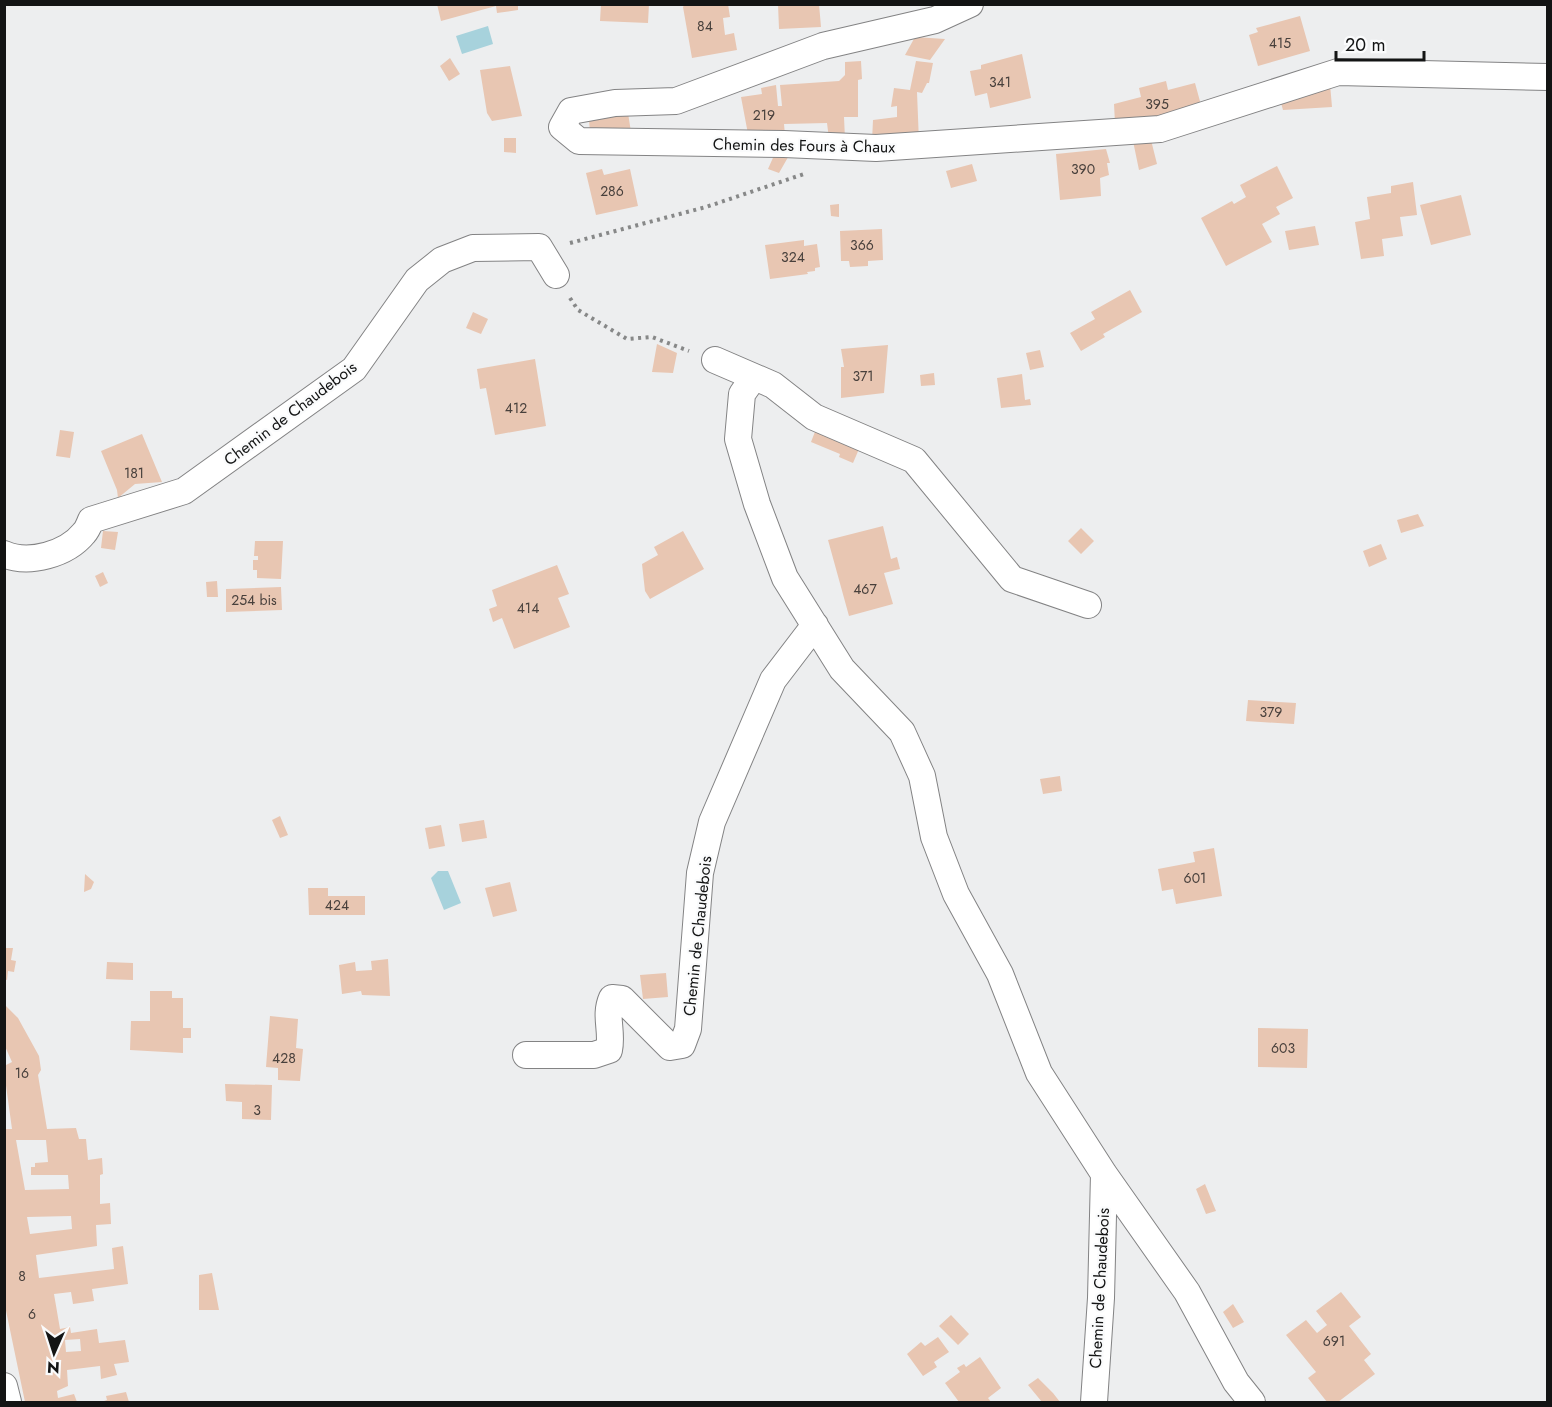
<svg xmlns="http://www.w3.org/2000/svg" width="1552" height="1407" font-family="Jost,sans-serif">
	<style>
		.water { fill: #a7d2dc }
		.building { fill: #e8c6b2; fill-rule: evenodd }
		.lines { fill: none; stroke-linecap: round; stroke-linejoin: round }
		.street-casing { stroke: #838384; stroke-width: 28 }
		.path { stroke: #878888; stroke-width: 4; stroke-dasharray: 3 4.5; stroke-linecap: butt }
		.street { stroke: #fff; stroke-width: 26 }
		.labels { text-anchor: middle; stroke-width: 4.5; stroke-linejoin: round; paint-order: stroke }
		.number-label { font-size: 14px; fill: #48403c }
		.street-label { font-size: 16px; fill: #131414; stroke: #fafbfc }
	</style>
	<rect width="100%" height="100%" fill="#edeeef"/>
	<!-- water -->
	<path class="water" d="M 488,26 L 493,44 L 462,54 L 456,36 Z
		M 438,871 L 448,871 L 461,903 L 444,910 L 431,878 Z"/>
	<!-- building -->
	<path class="building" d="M 437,4 L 518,4 L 518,10 L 497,13 L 496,6 L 441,21 Z
		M 601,4 L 649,4 L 648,23 L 600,21 Z
		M 685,4 L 728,4 L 730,17 L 723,18 L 725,35 L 734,33 L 737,50 L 692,58 L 683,7 Z
		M 778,4 L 819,4 L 821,27 L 779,29 Z
		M 1300,16 L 1310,51 L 1258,66 L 1249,35 L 1258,32 L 1256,28 Z
		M 915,37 L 945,39 L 930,60 L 905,55 Z
		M 1022,54 L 1031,98 L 990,108 L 987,93 L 975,96 L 970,71 L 981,69 L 981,65 Z
		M 450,58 L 460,74 L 449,81 L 440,66 Z
		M 861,61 L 862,79 L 858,80 L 858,117 L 844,117 L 845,139 L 829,139 L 827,123 L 784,124 L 785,135 L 748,134 L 741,97 L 762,94 L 761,88 L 776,85 L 778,106 L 782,106 L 780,85 L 839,81 L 845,75 L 845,62 Z
		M 916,61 L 933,63 L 929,83 L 927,83 L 922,93 L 917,92 L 919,142 L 872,141 L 873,120 L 897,117 L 897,106 L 891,107 L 894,88 L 910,90 Z
		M 510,66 L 522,116 L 492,121 L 487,113 L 480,70 Z
		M 1166,81 L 1168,90 L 1195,83 L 1201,105 L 1165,117 L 1115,123 L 1114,104 L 1141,97 L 1139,88 Z
		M 1330,84 L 1332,107 L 1283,110 L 1279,96 Z
		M 628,113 L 631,132 L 590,133 L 589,120 Z
		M 504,138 L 516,138 L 516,153 L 504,152 Z
		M 1151,140 L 1157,164 L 1139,170 L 1133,141 Z
		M 1106,149 L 1110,163 L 1107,163 L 1109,175 L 1100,178 L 1101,196 L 1060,200 L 1056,154 Z
		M 776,151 L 791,152 L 779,173 L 768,169 Z
		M 972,164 L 977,181 L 951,188 L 946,171 Z
		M 1277,166 L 1293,198 L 1276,207 L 1280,214 L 1262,224 L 1272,242 L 1226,266 L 1201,218 L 1232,201 L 1234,204 L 1246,197 L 1240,185 Z
		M 602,169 L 604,175 L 630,169 L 638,206 L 596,215 L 586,173 Z
		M 1413,182 L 1417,215 L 1400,217 L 1403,236 L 1382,239 L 1384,256 L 1361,259 L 1355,222 L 1370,219 L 1367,197 L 1391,193 L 1391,186 Z
		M 1461,195 L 1471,235 L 1431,245 L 1420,205 Z
		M 839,204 L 839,217 L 831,216 L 830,205 Z
		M 1315,226 L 1319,245 L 1289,250 L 1285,231 Z
		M 882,229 L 883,260 L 868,261 L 868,266 L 850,267 L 849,261 L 841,261 L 840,231 Z
		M 804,240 L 804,246 L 817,244 L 820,267 L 815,268 L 815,271 L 807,272 L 808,274 L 770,279 L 765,245 Z
		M 1130,290 L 1142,312 L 1103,334 L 1105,337 L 1081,351 L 1070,333 L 1095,319 L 1091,312 Z
		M 473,312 L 488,319 L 481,334 L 466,328 Z
		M 657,344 L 677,353 L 673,373 L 652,372 Z
		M 888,345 L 884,393 L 841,398 L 841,367 L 844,367 L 841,349 Z
		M 1040,350 L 1044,367 L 1030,370 L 1026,353 Z
		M 535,359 L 546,426 L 495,435 L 486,388 L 480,389 L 477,369 Z
		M 934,373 L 935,385 L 921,386 L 920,375 Z
		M 1022,374 L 1025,400 L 1030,399 L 1031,405 L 1001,408 L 997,378 Z
		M 818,424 L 862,442 L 853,463 L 839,457 L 840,454 L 811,442 Z
		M 60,430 L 74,432 L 70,458 L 56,456 Z
		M 142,434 L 162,482 L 135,484 L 118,498 L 117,490 L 101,451 Z
		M 1418,514 L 1424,526 L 1401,533 L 1397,520 Z
		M 883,526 L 891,559 L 897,557 L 900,569 L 884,573 L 893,604 L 849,616 L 828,540 Z
		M 1081,528 L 1094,541 L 1081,554 L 1068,541 Z
		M 103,531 L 118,532 L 115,550 L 101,548 Z
		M 683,531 L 704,569 L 650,599 L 645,591 L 642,564 L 658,555 L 654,547 Z
		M 255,541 L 283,541 L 281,579 L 257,578 L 257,570 L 253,570 L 253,560 L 258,560 L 258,556 L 254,556 Z
		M 1381,544 L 1387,559 L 1369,567 L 1363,551 Z
		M 557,565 L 569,594 L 558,598 L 570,627 L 514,649 L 502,618 L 493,622 L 489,609 L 497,606 L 492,590 Z
		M 103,572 L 108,583 L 100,587 L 95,576 Z
		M 217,581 L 218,597 L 207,597 L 206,582 Z
		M 281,587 L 282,610 L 226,612 L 226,589 Z
		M 1248,700 L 1296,703 L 1294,724 L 1246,721 Z
		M 1060,776 L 1062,791 L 1043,794 L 1040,779 Z
		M 280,816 L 288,835 L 280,838 L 272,820 Z
		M 484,820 L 487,838 L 462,842 L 459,824 Z
		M 441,825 L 445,846 L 429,849 L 425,828 Z
		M 1214,848 L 1222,896 L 1176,904 L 1173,889 L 1162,891 L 1158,869 L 1195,862 L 1193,852 Z
		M 85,874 L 94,882 L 91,889 L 84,892 Z
		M 510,882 L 517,911 L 493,917 L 485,888 Z
		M 308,888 L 328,888 L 328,896 L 365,896 L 365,915 L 309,915 Z
		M 4,948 L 13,948 L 11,960 L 16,961 L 14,972 L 8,971 L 7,980 L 4,979 Z
		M 388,959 L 390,996 L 362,995 L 361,991 L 342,994 L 339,965 L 355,962 L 356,971 L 372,970 L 371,961 Z
		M 107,962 L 133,963 L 133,980 L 106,979 Z
		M 666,973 L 668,997 L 643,999 L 640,975 Z
		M 150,991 L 172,991 L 172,998 L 183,998 L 183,1028 L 191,1028 L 191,1038 L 183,1038 L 183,1053 L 130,1050 L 131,1021 L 150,1021 Z
		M 4,1004 L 18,1018 L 39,1056 L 41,1070 L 38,1075 L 47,1129 L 76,1128 L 79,1139 L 86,1139 L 88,1160 L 102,1158 L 103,1174 L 100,1175 L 100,1204 L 110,1203 L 111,1224 L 96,1225 L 97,1246 L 36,1255 L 39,1278 L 114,1269 L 112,1248 L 123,1246 L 128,1284 L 92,1289 L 94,1301 L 73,1304 L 71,1292 L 54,1294 L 60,1329 L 70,1327 L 71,1333 L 97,1329 L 99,1343 L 125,1340 L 129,1362 L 114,1364 L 117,1375 L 101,1379 L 100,1366 L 67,1370 L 68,1386 L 57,1391 L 58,1398 L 74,1394 L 77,1402 L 25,1402 L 4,1301 L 4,1129 L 12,1129 L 4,1071 L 4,1066 L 12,1062 L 4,1044 ZM 16,1140 L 46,1140 L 48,1162 L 35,1163 L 35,1167 L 31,1167 L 31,1175 L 68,1175 L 69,1189 L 25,1190 ZM 71,1216 L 72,1229 L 30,1234 L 27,1217 ZM 80,1339 L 81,1351 L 66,1352 L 65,1340 Z
		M 270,1016 L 298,1019 L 296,1048 L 303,1049 L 300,1081 L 278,1080 L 278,1068 L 266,1067 Z
		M 1258,1028 L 1308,1029 L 1307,1068 L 1258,1067 Z
		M 225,1084 L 272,1085 L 271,1120 L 242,1119 L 242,1102 L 226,1101 Z
		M 1205,1184 L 1216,1211 L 1206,1214 L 1196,1189 Z
		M 212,1273 L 219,1310 L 199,1310 L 199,1275 Z
		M 1341,1292 L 1361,1317 L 1349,1326 L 1371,1354 L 1364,1360 L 1375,1374 L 1338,1402 L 1327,1402 L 1308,1378 L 1316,1372 L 1286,1335 L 1306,1320 L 1317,1333 L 1327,1325 L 1316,1311 Z
		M 1233,1304 L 1244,1322 L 1233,1328 L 1223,1312 Z
		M 951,1315 L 969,1334 L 958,1345 L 939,1326 Z
		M 938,1337 L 949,1352 L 934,1362 L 937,1367 L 923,1376 L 907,1354 L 921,1342 L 925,1346 Z
		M 980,1357 L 1001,1388 L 988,1398 L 991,1402 L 959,1402 L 945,1383 L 960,1372 L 957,1368 L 964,1364 L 966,1367 Z
		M 1038,1378 L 1053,1393 L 1060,1402 L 1042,1402 L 1028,1385 Z
		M 126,1392 L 129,1402 L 101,1402 L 107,1400 L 106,1396 Z"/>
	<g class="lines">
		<defs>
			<path id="street" d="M 970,4 L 935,20 L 823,46 L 676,101 L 615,103 L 571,111 L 562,127 L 579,141 L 784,144 L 876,148 L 1160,129 L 1338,72 L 1548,77
				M 715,360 L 773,385 L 814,417 L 914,460 L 1012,579 L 1088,605
				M 754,377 L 742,394 L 738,439 L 757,504 L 785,578 L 842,669 L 902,732 L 922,776 L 934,837 L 956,894 L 1000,974 L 1039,1073 L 1104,1174 L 1187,1292 L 1236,1382 L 1252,1402
				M 4,554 C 29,565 67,554 84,533 C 87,530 89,525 91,520 L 184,491 L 354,369 L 417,280 L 442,260 L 473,248 L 539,247 L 556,275
				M 526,1055 L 594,1055 L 609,1050 C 613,1031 604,1016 612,998 L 622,999 L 670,1047 L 682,1045 L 688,1029 L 700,873 L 712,822 L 773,680 L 815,625
				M 4,1386 L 8,1402
				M 1094,1402 L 1101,1298 L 1104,1174"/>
		</defs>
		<!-- street casing -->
		<use href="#street" class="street-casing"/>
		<!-- path -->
		<path class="path" d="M 570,243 L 706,207 L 804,174
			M 570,298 L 578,310 L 627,339 L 652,337 L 689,351"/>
		<!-- street -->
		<use href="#street" class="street"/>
	</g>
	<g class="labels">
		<!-- number labels -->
		<g class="number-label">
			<text x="705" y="31">84</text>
			<text x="1280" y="48">415</text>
			<text x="1000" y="87">341</text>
			<text x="1157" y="109">395</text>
			<text x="764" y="120">219</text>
			<text x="1083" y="174">390</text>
			<text x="612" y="196">286</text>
			<text x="862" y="250">366</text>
			<text x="793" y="262">324</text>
			<text x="863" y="381">371</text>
			<text x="516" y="413">412</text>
			<text x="134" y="478">181</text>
			<text x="865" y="594">467</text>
			<text x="254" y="605">254 bis</text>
			<text x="528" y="613">414</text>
			<text x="1271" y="717">379</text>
			<text x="1195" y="883">601</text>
			<text x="337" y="910">424</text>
			<text x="1283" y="1053">603</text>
			<text x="284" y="1063">428</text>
			<text x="22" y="1078">16</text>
			<text x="257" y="1115">3</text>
			<text x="22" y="1281">8</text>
			<text x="32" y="1319">6</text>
			<text x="1334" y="1346">691</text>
		</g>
		<!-- street labels -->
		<g class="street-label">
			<text transform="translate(804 145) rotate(1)" y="6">Chemin des Fours à Chaux</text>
			<text transform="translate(290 413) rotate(-37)" y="6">Chemin de Chaudebois</text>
			<text transform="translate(697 936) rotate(-84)" y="6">Chemin de Chaudebois</text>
			<text transform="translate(1099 1288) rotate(-87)" y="6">Chemin de Chaudebois</text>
		</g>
	</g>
	<!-- border -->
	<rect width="1552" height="1407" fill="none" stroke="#131414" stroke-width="12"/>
	<!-- north arrow -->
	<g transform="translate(54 1353) rotate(183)" stroke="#fafbfc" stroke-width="4.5" paint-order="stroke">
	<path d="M0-4.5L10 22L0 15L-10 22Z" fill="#131414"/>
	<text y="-9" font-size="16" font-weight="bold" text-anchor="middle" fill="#131414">N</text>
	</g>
	<!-- scale -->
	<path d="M1336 51v9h88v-9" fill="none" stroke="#131414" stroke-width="3"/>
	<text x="1345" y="51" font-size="18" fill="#131414" stroke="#fafbfc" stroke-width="4.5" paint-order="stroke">20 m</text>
</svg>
